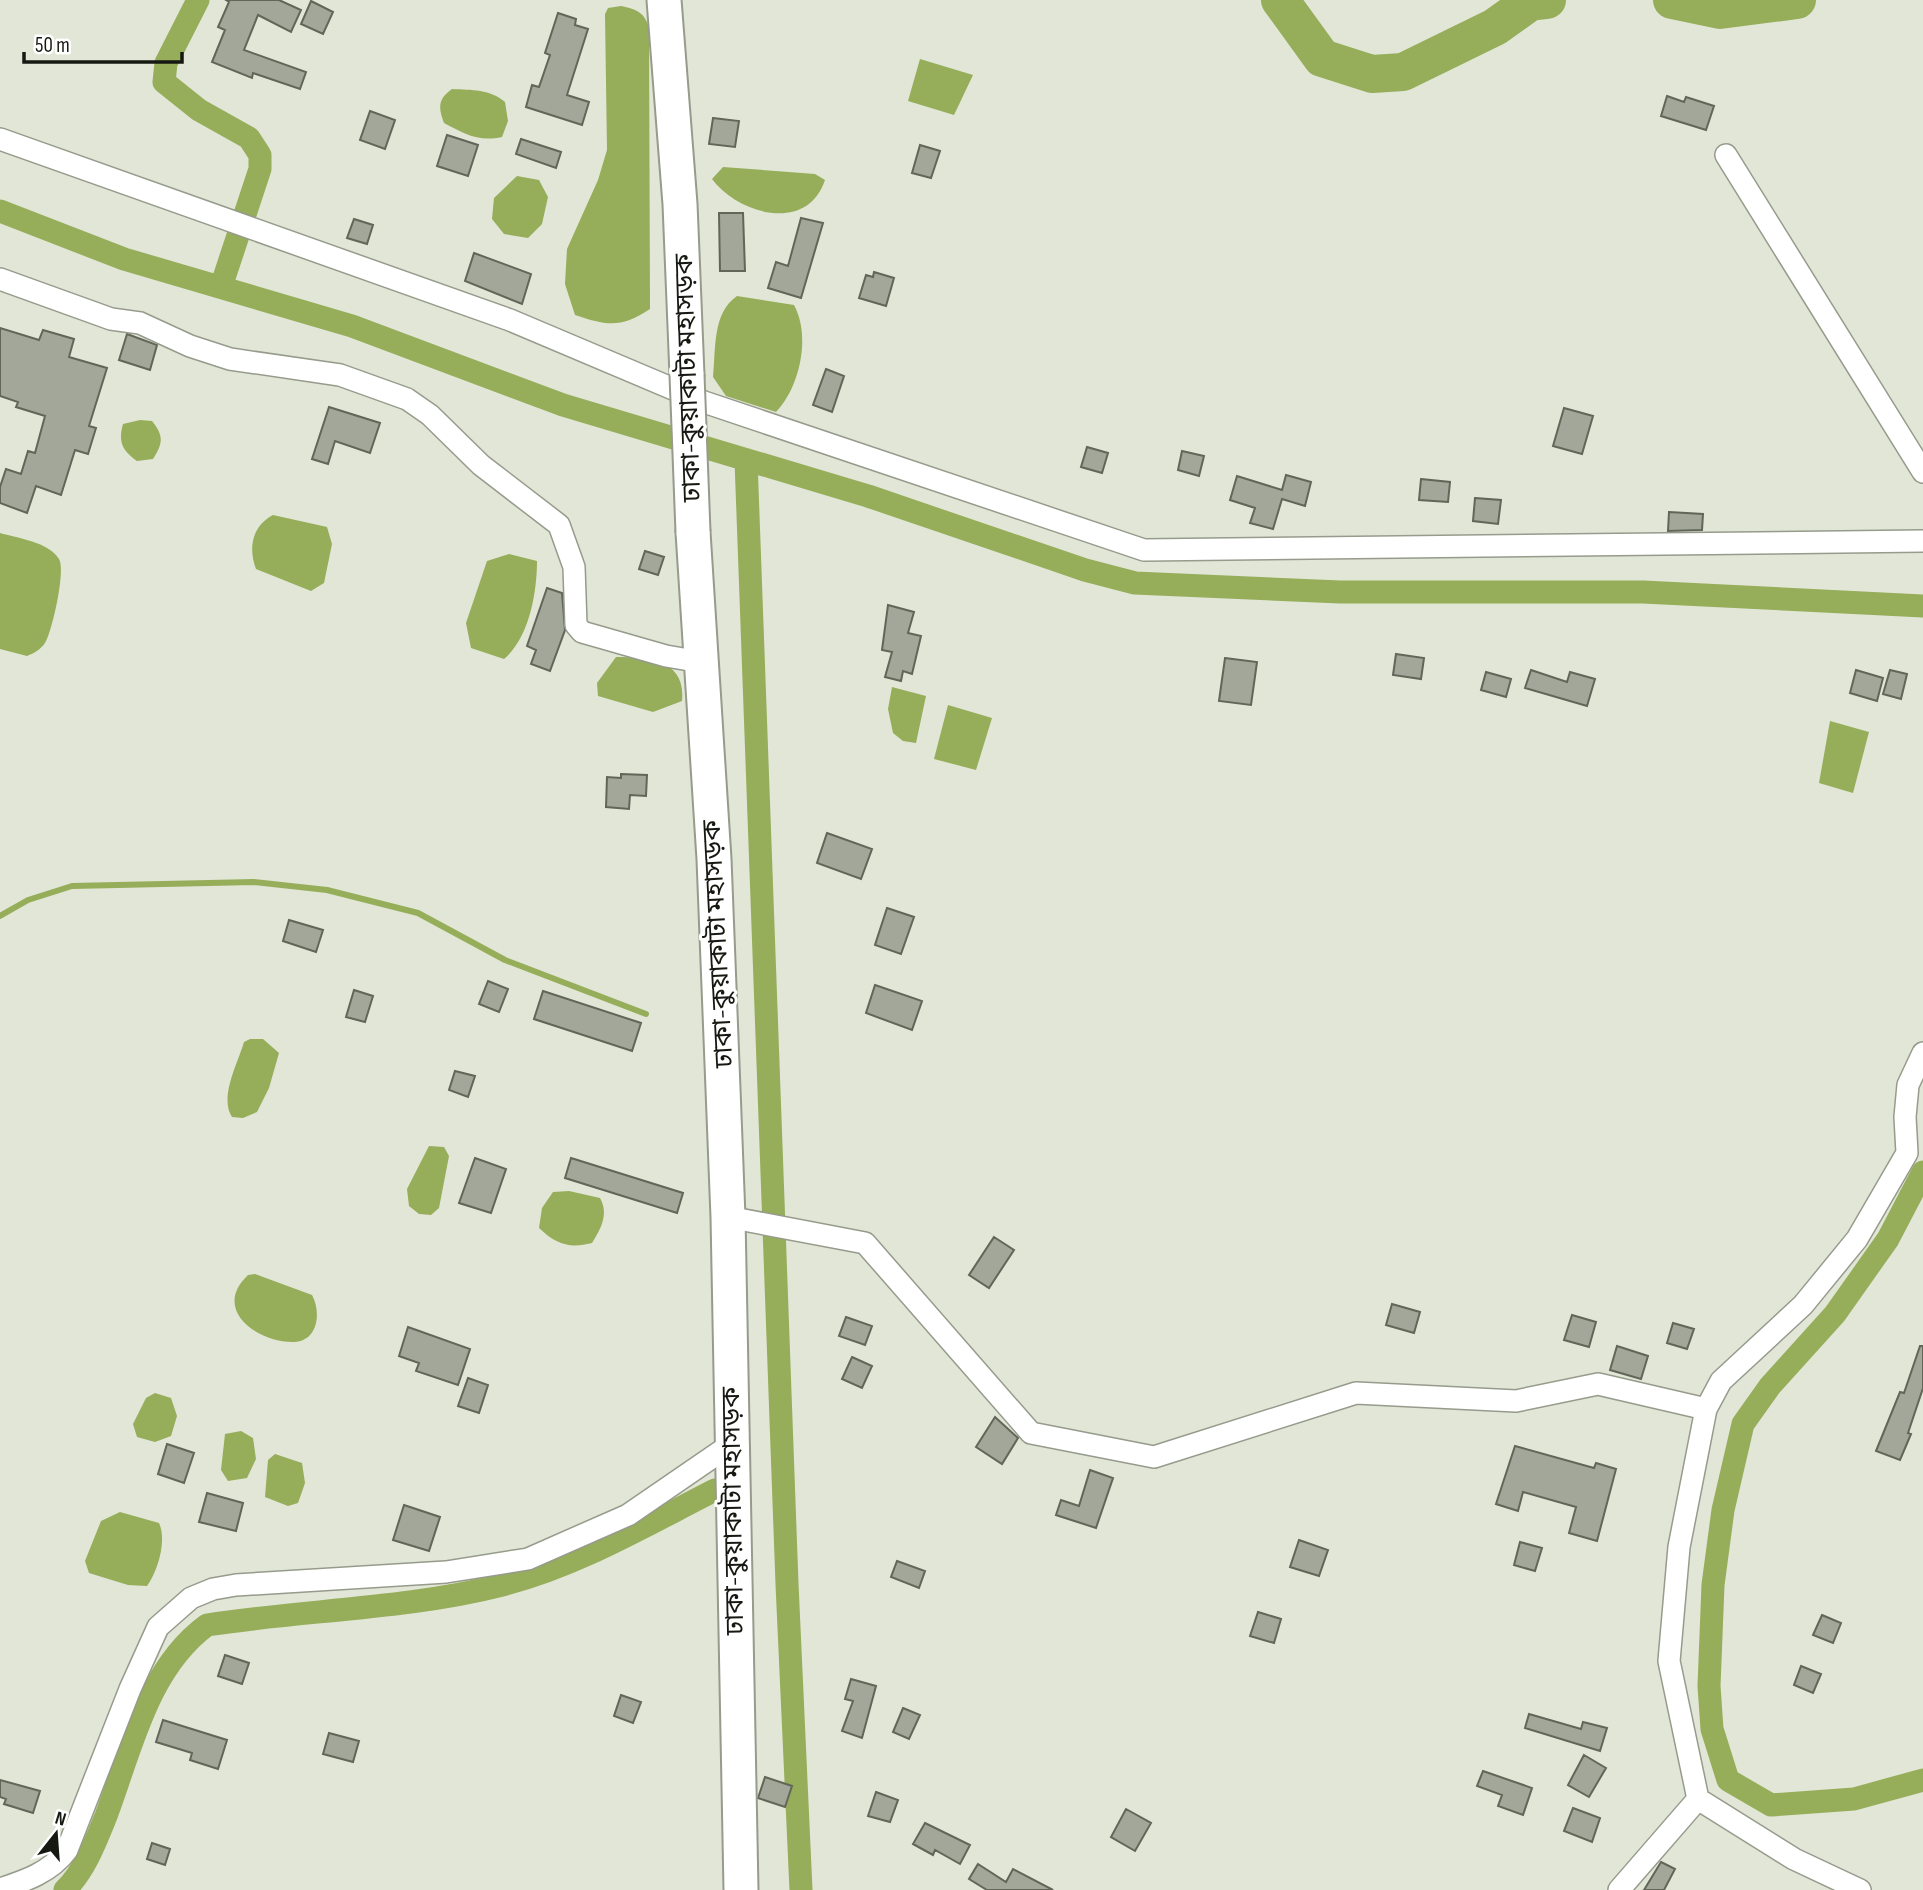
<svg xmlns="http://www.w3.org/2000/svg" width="1923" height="1890" font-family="'Sofia Sans Condensed','Noto Sans Bengali',sans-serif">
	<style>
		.water { fill: #96ad59 }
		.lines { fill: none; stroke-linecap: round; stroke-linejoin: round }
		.stream { stroke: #96ad59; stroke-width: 6 }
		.canal { stroke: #96ad59; stroke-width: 23 }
		.river { stroke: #96ad59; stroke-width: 38 }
		.building { fill: #a2a799; stroke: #626659; stroke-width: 2 }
		.minor-casing { stroke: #969b8c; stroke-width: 24 }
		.primary-casing { stroke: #969b8c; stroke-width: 37 }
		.minor { stroke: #fff; stroke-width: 21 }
		.primary { stroke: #fff; stroke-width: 33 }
		.primary-bridge-casing { stroke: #969b8c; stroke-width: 37; stroke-linecap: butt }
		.primary-bridge { stroke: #fff; stroke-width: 33 }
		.labels { text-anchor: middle; stroke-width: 6; stroke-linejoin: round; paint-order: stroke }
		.street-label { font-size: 26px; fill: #161812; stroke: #fff }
	</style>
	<rect width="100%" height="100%" fill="#e1e6d7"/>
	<!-- water -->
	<path class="water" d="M 621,6 C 636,9 644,12 649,27 L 650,309 C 621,328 608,326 575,315 L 565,284 L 567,249 L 598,180 L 607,150 L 605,14 L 608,8 Z
		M 920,59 L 973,75 L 954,115 L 908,101 Z
		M 452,89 C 472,90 490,89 505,102 L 508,121 L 502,137 C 478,142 465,134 444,123 C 438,107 438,99 452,89 Z
		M 723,167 L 815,174 L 825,180 C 807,234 738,214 712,179 Z
		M 517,176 L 539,180 L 548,197 L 542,224 L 528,238 L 504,234 L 492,219 L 494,198 Z
		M 737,296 L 794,305 C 811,336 800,387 776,412 L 726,396 L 713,377 C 716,349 712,313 737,296 Z
		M 140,420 L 152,421 C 164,436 163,443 153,459 L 137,461 C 122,450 118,442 123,424 Z
		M 273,515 L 327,527 L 332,544 L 324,583 L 311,591 L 256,569 C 248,548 252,526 273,515 Z
		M 0,533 C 17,538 49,542 59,559 C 66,570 52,632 45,643 C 40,650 34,653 27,656 L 0,649 Z
		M 509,554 L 537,561 C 537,593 529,638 504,659 L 471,648 L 466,623 L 487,561 Z
		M 616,657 C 650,657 686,660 682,701 L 653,712 L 598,696 L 597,683 Z
		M 892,687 L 926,696 L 916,743 L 903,741 L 893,733 L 888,709 Z
		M 948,705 L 992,718 L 976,770 L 934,759 Z
		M 1830,721 L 1869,732 L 1853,793 L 1819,783 Z
		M 250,1039 L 263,1039 L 279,1053 L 269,1088 L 257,1112 L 243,1118 L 232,1117 C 219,1097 238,1063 244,1042 Z
		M 429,1146 L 444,1147 L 449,1156 L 439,1208 L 431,1215 L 419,1214 L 409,1206 L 407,1189 Z
		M 569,1191 L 600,1198 C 609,1214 601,1229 592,1243 C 569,1249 556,1244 539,1228 L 542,1208 L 553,1192 Z
		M 255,1274 L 312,1295 C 321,1311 319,1341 294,1342 C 258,1343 211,1310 248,1275 Z
		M 155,1393 L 171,1398 L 177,1416 L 171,1436 L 155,1442 L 137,1437 L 133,1424 L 146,1398 Z
		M 241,1431 L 253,1438 L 256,1459 L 247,1478 L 228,1481 L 221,1470 L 225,1434 Z
		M 275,1454 L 302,1463 L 305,1483 L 298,1503 L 288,1506 L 265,1497 L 268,1460 Z
		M 120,1512 L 159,1523 C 167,1540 158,1571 147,1586 L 128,1585 L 89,1573 L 85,1561 L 101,1521 Z"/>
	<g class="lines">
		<!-- stream -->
		<path class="stream" d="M 0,916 L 28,900 L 72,886 L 254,882 L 327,890 L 418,913 L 505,960 L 646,1014"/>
		<!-- canal -->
		<path class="canal" d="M 198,0 L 166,63 L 164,82 L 199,110 L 249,138 L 260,155 L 260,169 L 221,287
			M 0,211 L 124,259 L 352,326 L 563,405 L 868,496 L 1085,570 L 1135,583 L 1340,592 L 1643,592 L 1923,606
			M 746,460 L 787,1584 L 801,1890
			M 1923,1172 L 1888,1239 L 1835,1314 L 1770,1386 L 1743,1424 L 1723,1510 L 1713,1585 L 1709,1686 L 1712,1729 L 1728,1780 L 1771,1805 L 1854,1799 L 1923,1780
			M 65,1890 C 85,1870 95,1843 106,1816 C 131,1750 147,1669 207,1625 C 303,1610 408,1609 502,1585 C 577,1566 646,1525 715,1490"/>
		<!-- river -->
		<path class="river" d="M 1280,0 L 1322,58 L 1372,74 L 1403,72 L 1495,27 L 1530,2 L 1547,0
			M 1672,0 L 1720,10 L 1797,0"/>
	</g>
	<!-- building -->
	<path class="building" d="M 226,0 L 279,0 L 301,10 L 291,32 L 258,15 L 244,50 L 306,72 L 300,89 L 253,73 L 252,78 L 212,62 L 225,30 L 218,27 L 229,2 Z
		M 311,1 L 333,12 L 323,34 L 301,24 Z
		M 558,13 L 576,19 L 575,25 L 588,29 L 567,95 L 589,102 L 582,125 L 526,107 L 532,85 L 539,87 L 550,55 L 545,53 Z
		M 1667,96 L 1684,102 L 1686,97 L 1714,106 L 1706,130 L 1661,116 Z
		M 370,111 L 395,120 L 385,149 L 360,140 Z
		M 713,118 L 739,121 L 735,147 L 709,144 Z
		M 447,135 L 478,145 L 468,176 L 437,166 Z
		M 521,139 L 561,152 L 556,168 L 516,154 Z
		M 920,145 L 940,151 L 931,178 L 912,173 Z
		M 719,213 L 743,213 L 745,271 L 720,271 Z
		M 801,218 L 823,223 L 801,298 L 768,288 L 776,262 L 788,266 Z
		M 354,219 L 373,225 L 367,244 L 347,238 Z
		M 474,253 L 531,274 L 522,304 L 465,281 Z
		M 874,272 L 894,278 L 886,306 L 859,298 L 866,275 L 873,277 Z
		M 0,328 L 39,340 L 43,330 L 74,339 L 69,357 L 107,368 L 89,426 L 96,428 L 88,454 L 75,450 L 61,495 L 36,486 L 27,513 L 0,503 L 0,487 L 6,469 L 21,474 L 28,451 L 35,453 L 45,416 L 16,407 L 18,402 L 0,396 Z
		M 127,334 L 157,345 L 150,370 L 119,360 Z
		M 826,369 L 844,376 L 832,412 L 813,405 Z
		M 329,407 L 380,423 L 370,453 L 335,441 L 328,464 L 312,459 Z
		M 1564,408 L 1593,416 L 1582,454 L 1553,446 Z
		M 1087,447 L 1108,453 L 1102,473 L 1081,467 Z
		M 1182,451 L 1204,456 L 1199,476 L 1178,470 Z
		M 1286,475 L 1311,482 L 1305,506 L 1282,499 L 1273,529 L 1250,523 L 1255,508 L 1230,500 L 1237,476 L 1282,490 Z
		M 1421,479 L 1450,482 L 1448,502 L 1419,500 Z
		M 1475,498 L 1501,500 L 1498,524 L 1473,521 Z
		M 1669,512 L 1703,514 L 1702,530 L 1668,531 Z
		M 645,551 L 664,557 L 658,575 L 639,569 Z
		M 547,588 L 562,593 L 565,630 L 550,671 L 531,664 L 536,650 L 527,646 Z
		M 888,605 L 914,612 L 908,633 L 921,636 L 912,674 L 903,671 L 901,681 L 885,677 L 892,652 L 882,650 Z
		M 1396,654 L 1424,658 L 1421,679 L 1393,675 Z
		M 1225,658 L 1257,662 L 1251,705 L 1219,701 Z
		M 1531,670 L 1567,682 L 1570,672 L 1595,679 L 1587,706 L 1525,688 Z
		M 1856,670 L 1883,678 L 1877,701 L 1850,693 Z
		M 1890,670 L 1907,674 L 1901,699 L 1883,694 Z
		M 1486,672 L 1511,679 L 1506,697 L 1481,690 Z
		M 621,774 L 647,775 L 646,796 L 630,795 L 629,809 L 606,807 L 607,777 L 621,778 Z
		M 827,833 L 872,849 L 861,879 L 817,863 Z
		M 887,908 L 914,917 L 901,954 L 875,945 Z
		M 289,920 L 323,930 L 316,952 L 283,941 Z
		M 488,981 L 508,989 L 499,1012 L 479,1004 Z
		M 875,985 L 922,1001 L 912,1030 L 866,1013 Z
		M 354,990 L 373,996 L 365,1022 L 346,1017 Z
		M 543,991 L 641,1023 L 632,1051 L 534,1019 Z
		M 455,1071 L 475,1076 L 468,1097 L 449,1090 Z
		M 475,1158 L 506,1169 L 491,1213 L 459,1203 Z
		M 571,1158 L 683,1193 L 677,1213 L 565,1178 Z
		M 994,1237 L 1014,1250 L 989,1288 L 969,1275 Z
		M 1392,1304 L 1420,1312 L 1414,1333 L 1386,1325 Z
		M 1572,1315 L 1596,1322 L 1589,1347 L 1564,1340 Z
		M 846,1317 L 872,1326 L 865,1345 L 839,1336 Z
		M 1673,1323 L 1694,1329 L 1687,1349 L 1667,1343 Z
		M 408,1327 L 470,1349 L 458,1385 L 416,1371 L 419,1363 L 399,1356 Z
		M 1617,1346 L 1648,1356 L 1641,1379 L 1610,1370 Z
		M 1920,1346 L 1923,1346 L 1923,1388 L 1908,1433 L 1911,1434 L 1900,1460 L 1876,1451 L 1900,1392 L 1904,1393 Z
		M 852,1357 L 872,1366 L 862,1388 L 842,1379 Z
		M 468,1378 L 488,1385 L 479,1413 L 458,1406 Z
		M 995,1417 L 1018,1438 L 1002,1464 L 976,1447 Z
		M 167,1444 L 194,1453 L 184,1483 L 158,1474 Z
		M 1515,1446 L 1594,1468 L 1596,1463 L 1616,1469 L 1597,1541 L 1569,1533 L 1576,1507 L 1523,1492 L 1518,1511 L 1496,1504 Z
		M 1090,1470 L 1113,1478 L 1096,1528 L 1056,1515 L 1061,1500 L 1079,1506 Z
		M 207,1493 L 243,1503 L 236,1531 L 199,1522 Z
		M 404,1505 L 440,1517 L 429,1551 L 393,1540 Z
		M 1299,1540 L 1328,1550 L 1319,1576 L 1290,1567 Z
		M 1520,1542 L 1542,1548 L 1535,1571 L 1514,1565 Z
		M 897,1561 L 925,1571 L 919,1588 L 891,1577 Z
		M 1258,1612 L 1281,1619 L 1274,1643 L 1250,1636 Z
		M 1822,1615 L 1841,1623 L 1833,1643 L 1813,1635 Z
		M 225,1655 L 249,1663 L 242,1684 L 218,1676 Z
		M 1801,1666 L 1821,1674 L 1813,1693 L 1794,1685 Z
		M 851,1679 L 876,1686 L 862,1738 L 842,1731 L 853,1701 L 845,1699 Z
		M 621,1695 L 641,1702 L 633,1723 L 614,1716 Z
		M 903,1708 L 920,1715 L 909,1739 L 893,1732 Z
		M 1529,1714 L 1581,1729 L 1583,1722 L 1607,1728 L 1600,1751 L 1525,1728 Z
		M 163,1720 L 227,1740 L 218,1769 L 190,1760 L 192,1753 L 156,1742 Z
		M 329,1733 L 359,1741 L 353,1762 L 323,1754 Z
		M 1584,1755 L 1606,1768 L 1589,1797 L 1568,1785 Z
		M 1483,1771 L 1532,1788 L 1523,1815 L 1498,1806 L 1502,1795 L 1477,1786 Z
		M 765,1777 L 792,1786 L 785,1807 L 758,1798 Z
		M 0,1780 L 40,1791 L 33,1813 L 4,1804 L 6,1799 L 0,1797 Z
		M 876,1792 L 898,1800 L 890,1822 L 868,1816 Z
		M 1573,1808 L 1600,1818 L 1592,1842 L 1564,1831 Z
		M 1126,1809 L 1151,1823 L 1135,1851 L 1111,1837 Z
		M 925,1823 L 970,1845 L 960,1864 L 935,1850 L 933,1855 L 913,1844 Z
		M 152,1843 L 170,1849 L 165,1865 L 147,1859 Z
		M 1661,1862 L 1675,1869 L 1664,1890 L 1644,1890 Z
		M 978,1864 L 1006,1882 L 1013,1869 L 1053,1890 L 987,1890 L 969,1879 Z"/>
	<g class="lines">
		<defs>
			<path id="minor" d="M 0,139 L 510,320 L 704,402 L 1144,550 L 1923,541
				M 1726,155 L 1923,472
				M 0,279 L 111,319 L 140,323 L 190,346 L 230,359 L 340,375 L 407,399 L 430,415 L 481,465 L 559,525 L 574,567 L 576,625 L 582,632 L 666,656 L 701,662
				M 728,1217 L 865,1243 L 1031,1433 L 1154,1457 L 1356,1393 L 1516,1401 L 1598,1384 L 1706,1409
				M 0,1889 C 25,1881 51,1872 67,1850 L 130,1689 L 158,1627 L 191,1598 L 213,1589 L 236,1585 L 446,1572 L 528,1559 L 628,1515 L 730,1445
				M 1619,1890 L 1698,1799
				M 1860,1890 L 1794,1859 L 1698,1799 L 1669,1661 L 1679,1547 L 1706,1409 L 1721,1381 L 1803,1305 L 1857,1239 L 1907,1153 L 1905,1117 L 1908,1085 L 1923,1053"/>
			<path id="primary" d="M 664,0 L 680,204 L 687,375
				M 693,532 L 714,859 L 728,1217 L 741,1890"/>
		</defs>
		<!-- minor casing -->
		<use href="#minor" class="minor-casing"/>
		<!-- primary casing -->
		<use href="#primary" class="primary-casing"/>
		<!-- minor -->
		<use href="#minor" class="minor"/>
		<!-- primary -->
		<use href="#primary" class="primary"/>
		<defs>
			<path id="primary-bridge" d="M 687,375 L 693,532"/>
		</defs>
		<!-- primary-bridge casing -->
		<use href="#primary-bridge" class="primary-bridge-casing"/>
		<!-- primary-bridge -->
		<use href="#primary-bridge" class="primary-bridge"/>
	</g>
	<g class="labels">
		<!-- street labels -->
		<g class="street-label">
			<text transform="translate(687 378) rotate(-92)" y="9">ঢাকা-কুয়াকাটা মহাসড়ক</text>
			<text transform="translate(717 944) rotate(-93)" y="9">ঢাকা-কুয়াকাটা মহাসড়ক</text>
			<text transform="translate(732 1511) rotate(-91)" y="9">ঢাকা-কুয়াকাটা মহাসড়ক</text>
		</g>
	</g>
	<!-- north arrow -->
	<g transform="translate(56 1834) rotate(17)" stroke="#ffffff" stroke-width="5" paint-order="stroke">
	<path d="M0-5L12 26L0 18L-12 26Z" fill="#161812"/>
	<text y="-10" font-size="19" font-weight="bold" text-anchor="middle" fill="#161812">N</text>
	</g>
	<!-- scale -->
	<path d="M24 52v10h158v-10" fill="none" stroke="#161812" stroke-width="3.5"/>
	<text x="35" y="52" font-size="21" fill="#161812" stroke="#ffffff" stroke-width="5" paint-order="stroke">50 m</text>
</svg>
